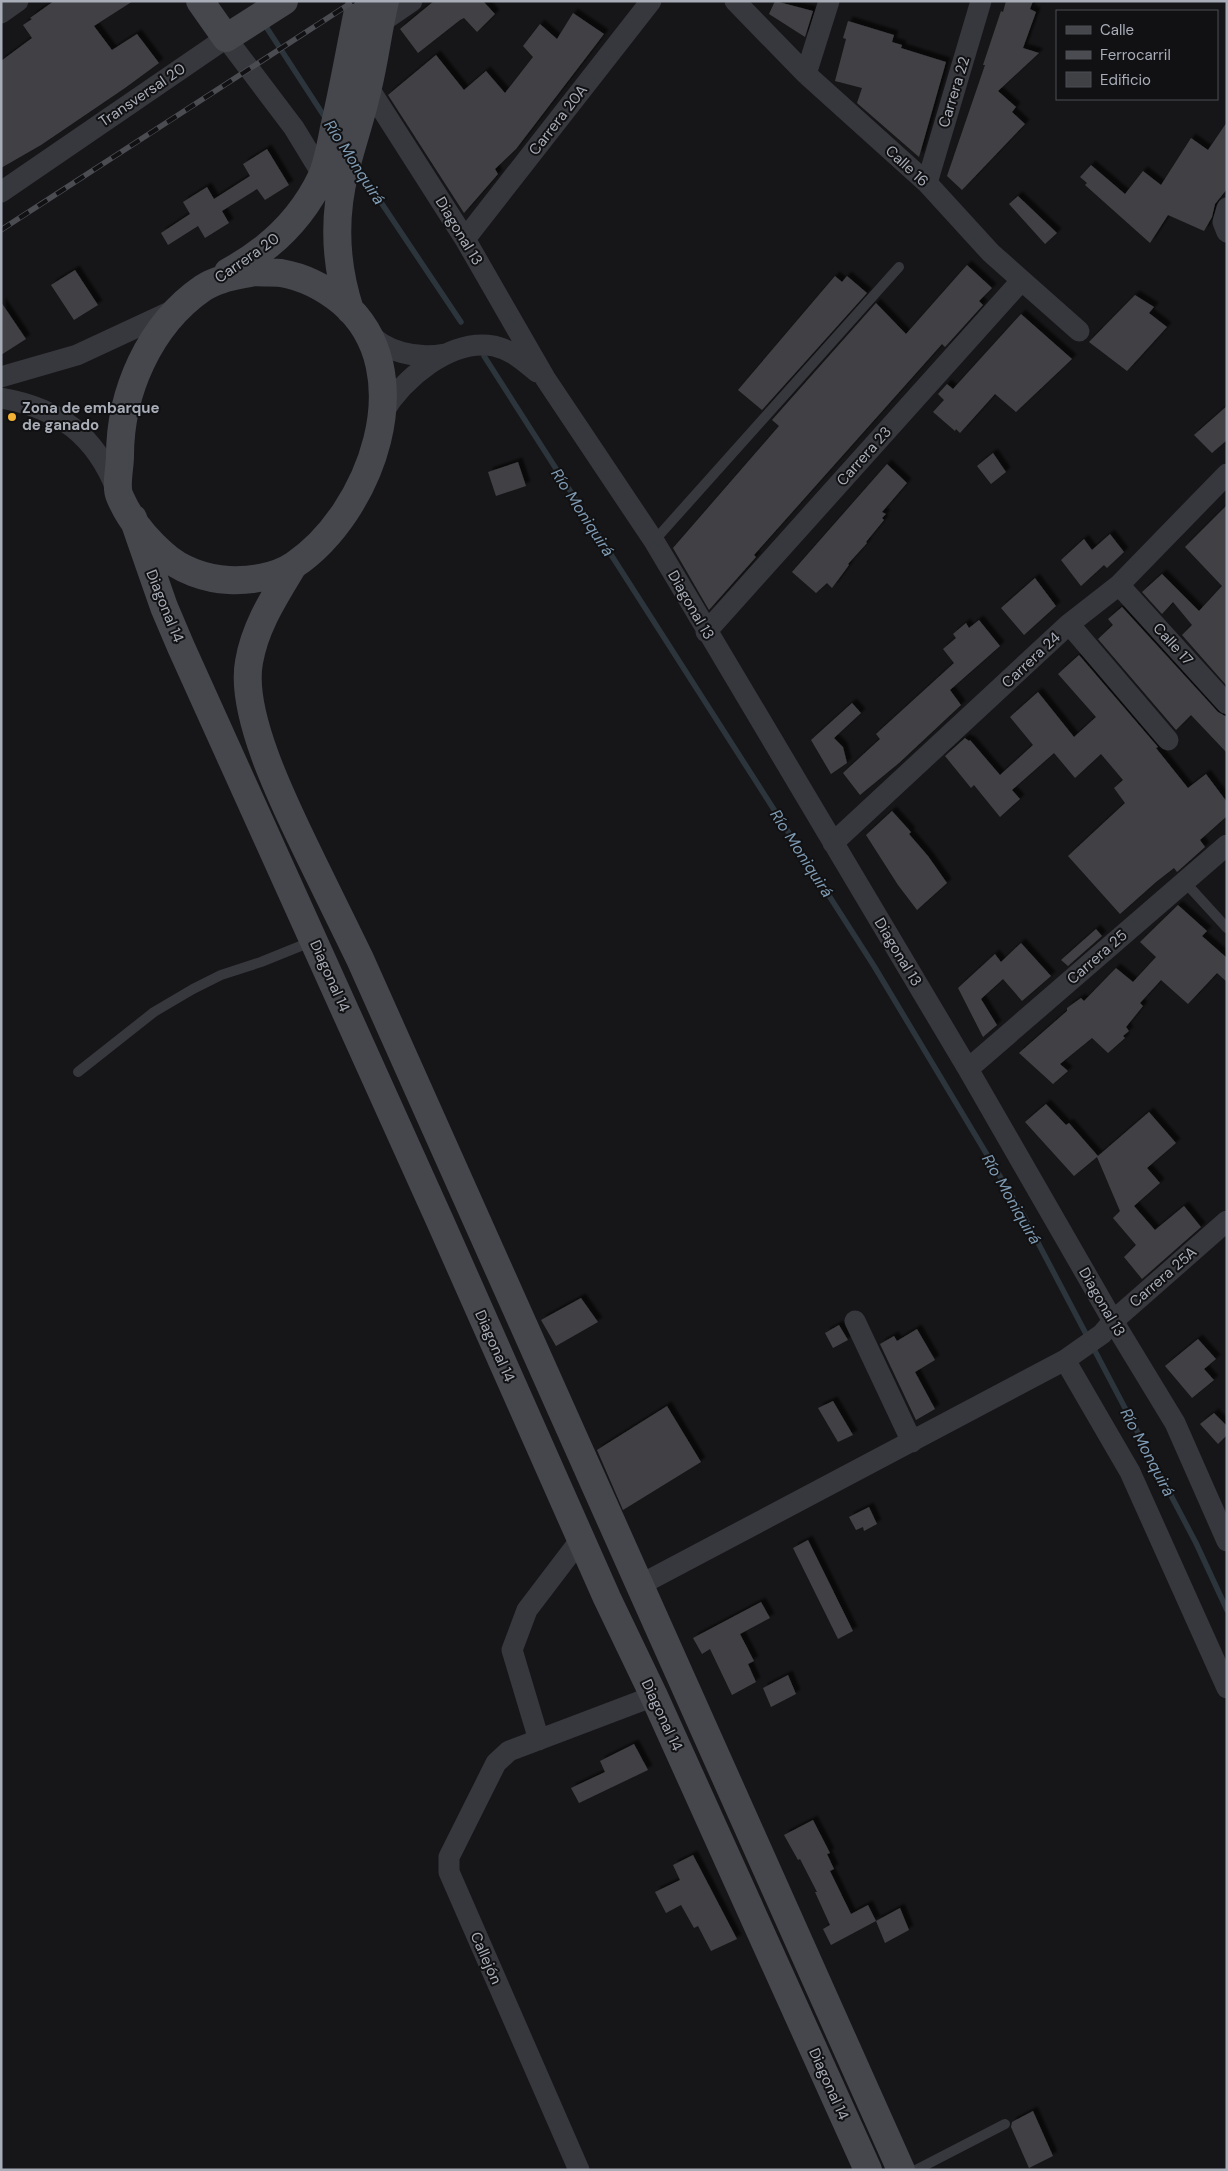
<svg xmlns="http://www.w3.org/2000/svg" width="1228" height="2171" font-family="'DM Sans',sans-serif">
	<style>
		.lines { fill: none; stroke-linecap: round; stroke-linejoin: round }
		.stream { stroke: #2c353c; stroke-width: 5.5 }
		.building { fill: #404145; filter: url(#shadow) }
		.lane { stroke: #37383d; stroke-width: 10 }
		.street { stroke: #37383d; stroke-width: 21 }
		.secondary { stroke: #45474d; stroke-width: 28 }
		.rail-casing { stroke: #4a4c52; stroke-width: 5.5 }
		.rail { stroke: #111113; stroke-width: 4; stroke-dasharray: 11; stroke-linecap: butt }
		.poi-dot { fill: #f2b134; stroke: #111113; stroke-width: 2 }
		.labels { text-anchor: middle; stroke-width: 4; stroke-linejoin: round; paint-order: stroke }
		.street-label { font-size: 15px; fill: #a8adb8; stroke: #111113 }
		.poi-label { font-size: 15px; font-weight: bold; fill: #a8adb8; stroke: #111113; text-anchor: start }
		.water-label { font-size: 16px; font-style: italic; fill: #7f9bb3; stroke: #111113 }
	</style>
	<defs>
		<filter id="shadow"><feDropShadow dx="4.5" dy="-4.5" stdDeviation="1" flood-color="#0009"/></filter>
	</defs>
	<rect width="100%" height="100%" fill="#161618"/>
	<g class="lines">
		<!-- stream -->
		<path class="stream" d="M 263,22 L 326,119
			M 356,165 L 461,322
			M 484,356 L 874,966 L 1025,1218 L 1196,1543 L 1227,1610"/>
	</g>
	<!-- building -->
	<path class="building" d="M 54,1 L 133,1 L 94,26 L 112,50 L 137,34 L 159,63 L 125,88 L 41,145 L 1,168 L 1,61 L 32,38 L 23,25 L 32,19 L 30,18 Z
		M 434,1 L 483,1 L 495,14 L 477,32 L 464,18 L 460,20 L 418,53 L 400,29 Z
		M 775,1 L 813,11 L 805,37 L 769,14 Z
		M 1006,1 L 1033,1 L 1030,9 L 1036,12 L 1023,48 L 1039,53 L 998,91 L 1016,107 L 1012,112 L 1025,124 L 962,190 L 947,176 L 985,65 L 983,65 L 1001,11 L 1003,12 Z
		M 573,13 L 604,34 L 516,149 L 495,169 L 498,174 L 464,213 L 388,95 L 436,55 L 464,90 L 486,71 L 505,93 L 533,57 L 523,46 L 540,24 L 557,39 Z
		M 848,21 L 894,35 L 892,42 L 902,45 L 901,48 L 946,62 L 919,157 L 857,103 L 862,88 L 835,81 L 846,39 L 843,38 Z
		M 1227,122 L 1227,189 L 1215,204 L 1212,217 L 1204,231 L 1168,215 L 1150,243 L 1085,185 L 1087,183 L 1080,177 L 1091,165 L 1125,194 L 1143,171 L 1161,185 L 1191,138 L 1208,150 Z
		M 267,149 L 289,185 L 265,200 L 257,189 L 222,211 L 229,223 L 205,238 L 198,226 L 168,245 L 161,233 L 190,214 L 183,202 L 207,187 L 214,199 L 250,176 L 243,164 Z
		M 1018,196 L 1057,233 L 1045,244 L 1009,204 Z
		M 967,265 L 992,288 L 979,301 L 983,305 L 945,347 L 942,344 L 754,555 L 756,557 L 709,610 L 673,548 L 779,426 L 772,420 L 876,303 L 906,334 Z
		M 75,270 L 98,305 L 74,320 L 51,285 Z
		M 835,276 L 842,282 L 847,276 L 867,293 L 762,410 L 738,390 Z
		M 1135,295 L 1154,307 L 1149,313 L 1167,327 L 1127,371 L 1089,342 Z
		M 1,302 L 26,339 L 1,355 Z
		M 1021,314 L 1072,359 L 1016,412 L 995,394 L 960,433 L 956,429 L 955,431 L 933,412 L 944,400 L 938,394 L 947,384 L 953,389 Z
		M 1227,406 L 1227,440 L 1212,453 L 1194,435 Z
		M 993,453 L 1006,472 L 991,484 L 977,466 Z
		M 518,462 L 526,486 L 496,496 L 488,472 Z
		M 887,464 L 907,483 L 882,512 L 886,514 L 882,518 L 884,520 L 866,542 L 867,543 L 848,564 L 849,565 L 832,588 L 827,583 L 816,593 L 792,572 Z
		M 1227,505 L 1227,684 L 1226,685 L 1182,635 L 1192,625 L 1173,602 L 1162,614 L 1142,592 L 1162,574 L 1199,611 L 1222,586 L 1185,547 Z
		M 1110,534 L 1124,552 L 1107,568 L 1104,565 L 1081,586 L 1061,560 L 1084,539 L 1092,550 Z
		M 1035,578 L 1056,606 L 1024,635 L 1001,608 Z
		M 1122,607 L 1218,712 L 1227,717 L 1227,753 L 1191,715 L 1176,730 L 1098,639 L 1113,625 L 1108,619 Z
		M 979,620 L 1000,646 L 950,690 L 961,705 L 899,763 L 860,795 L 843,773 L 880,739 L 876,734 L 954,663 L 943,649 L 956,638 L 953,634 L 966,623 L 969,628 Z
		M 1079,655 L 1158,747 L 1156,748 L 1188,788 L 1206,774 L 1227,802 L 1227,816 L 1200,840 L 1205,847 L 1177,872 L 1174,868 L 1156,882 L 1120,914 L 1068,856 L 1125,803 L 1114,788 L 1123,780 L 1101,754 L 1075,778 L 1054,753 L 1012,790 L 1020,799 L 1000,817 L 974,785 L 971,788 L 945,756 L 965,738 L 969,741 L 970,740 L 1000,775 L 1033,745 L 1010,717 L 1038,692 L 1074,737 L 1096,717 L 1058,674 Z
		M 852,703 L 861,713 L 834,738 L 843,747 L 847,763 L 831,774 L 811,740 Z
		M 892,811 L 911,832 L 909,834 L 928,856 L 947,883 L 917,910 L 898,885 L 866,835 Z
		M 1178,905 L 1207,931 L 1202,936 L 1227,958 L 1227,982 L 1217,973 L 1188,1004 L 1161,980 L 1140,1003 L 1143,1006 L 1126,1027 L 1129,1031 L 1123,1036 L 1125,1038 L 1108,1053 L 1092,1038 L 1060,1064 L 1068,1071 L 1053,1084 L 1019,1053 L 1067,1011 L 1067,1008 L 1081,998 L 1084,1001 L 1116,968 L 1133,982 L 1156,957 L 1140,942 Z
		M 1096,929 L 1102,936 L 1068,966 L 1061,960 Z
		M 1021,943 L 1051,976 L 1022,1001 L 1003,979 L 981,999 L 997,1025 L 983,1037 L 958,988 L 995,954 L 1001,962 Z
		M 1046,1104 L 1066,1125 L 1069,1123 L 1098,1156 L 1149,1112 L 1176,1143 L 1147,1168 L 1160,1183 L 1134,1206 L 1155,1230 L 1184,1206 L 1201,1227 L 1142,1279 L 1124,1257 L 1136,1245 L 1113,1218 L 1120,1211 L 1097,1157 L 1074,1176 L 1025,1122 Z
		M 581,1298 L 598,1322 L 556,1346 L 541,1320 Z
		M 839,1325 L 848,1340 L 833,1348 L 825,1333 Z
		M 917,1329 L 935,1360 L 915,1372 L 935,1409 L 916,1420 L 880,1344 L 894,1336 L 897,1341 Z
		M 1198,1339 L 1216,1359 L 1204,1369 L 1214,1380 L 1192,1398 L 1165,1366 Z
		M 833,1401 L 853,1435 L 838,1442 L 818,1408 Z
		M 667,1406 L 701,1462 L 623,1510 L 597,1450 Z
		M 1214,1413 L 1227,1426 L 1227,1435 L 1218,1444 L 1200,1424 Z
		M 869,1507 L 877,1524 L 864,1531 L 863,1527 L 856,1530 L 849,1517 Z
		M 808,1540 L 853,1631 L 838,1639 L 793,1548 Z
		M 761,1602 L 770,1618 L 740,1634 L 754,1661 L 748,1664 L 756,1682 L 732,1695 L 710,1649 L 702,1654 L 693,1638 Z
		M 788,1675 L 796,1694 L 771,1707 L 763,1688 Z
		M 634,1744 L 648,1770 L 579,1803 L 571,1788 L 605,1772 L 600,1761 Z
		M 813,1820 L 830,1853 L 827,1854 L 834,1869 L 830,1871 L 851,1914 L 868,1905 L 876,1921 L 831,1945 L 823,1929 L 830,1925 L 815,1892 L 817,1892 L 800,1859 L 798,1860 L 784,1835 Z
		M 693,1855 L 737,1939 L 711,1951 L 698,1926 L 694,1928 L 681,1905 L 666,1913 L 655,1892 L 680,1880 L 673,1865 Z
		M 900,1908 L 909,1930 L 885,1943 L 876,1921 Z
		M 1033,2111 L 1053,2156 L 1029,2168 L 1011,2127 L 1012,2122 Z"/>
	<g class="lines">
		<!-- lane -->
		<path class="lane" d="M 654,541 L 899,267
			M 1184,881 L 1227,928
			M 78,1072 L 154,1012 L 193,989 L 221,975 L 261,962 L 313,941
			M 916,2170 L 1005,2124"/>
		<!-- street -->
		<path class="street" d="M 735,1 L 806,74 L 927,183 L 991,253 L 1079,331
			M 1,13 L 18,1
			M 380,23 L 412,1
			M 806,74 L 829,1
			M 368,87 L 465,239 L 545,378 L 654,541 L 968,1069 L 1113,1321 L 1175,1423 L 1227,1541
			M 927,183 L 981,1
			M 1,192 L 226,38 L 294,128 L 322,174
			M 1227,208 L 1223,222 L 1227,232
			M 465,239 L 651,1
			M 366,330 C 385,353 417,359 445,354
			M 1,377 L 77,355 L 176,309
			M 1,398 C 59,408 96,436 117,491
			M 382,414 C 403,379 450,338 494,346 C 512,350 523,361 537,372
			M 1119,585 L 1227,704
			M 1069,624 L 1168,740
			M 706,632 L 1021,281
			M 833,843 L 1069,624 L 1119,585 L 1227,474
			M 968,1069 L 1227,845
			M 855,1321 L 912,1442
			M 1065,1360 L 1130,1472 L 1227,1688
			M 638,1586 L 1065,1360 L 1102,1334 L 1113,1321 L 1227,1221
			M 539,1740 L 512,1650 L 527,1610 L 581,1539
			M 579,2170 L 449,1872 L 449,1857 L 496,1763 L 509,1751 L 654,1696"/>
		<!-- secondary -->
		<path class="secondary" d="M 200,1 L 226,38 L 284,1
			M 228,272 C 269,250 302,219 322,176 C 328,161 331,144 334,128 C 344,86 351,43 360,1
			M 254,272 C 263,273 273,272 281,273 C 304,277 325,288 342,302 C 423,371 371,513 294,565 C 276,577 250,581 229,580 C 206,579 180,570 163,554 C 146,539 129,518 120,497 C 115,487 120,468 120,456 C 120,393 149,325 203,288 C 218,278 237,276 254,272 Z
			M 350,310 C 335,264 333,218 345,171 C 352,143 362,115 368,87 C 375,58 378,30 385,1
			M 133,518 L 164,607 L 181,647 L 440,1221 L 607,1598 L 654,1696 L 868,2170
			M 293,566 C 275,596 255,626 249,662 C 239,717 289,813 313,863 C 329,895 344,927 360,959 L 901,2170"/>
		<defs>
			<path id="rail" d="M 1,230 L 354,1"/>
		</defs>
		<!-- rail casing -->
		<use href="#rail" class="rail-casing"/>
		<!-- rail -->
		<use href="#rail" class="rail"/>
	</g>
	<!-- markers -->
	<circle class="poi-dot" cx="12" cy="417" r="5"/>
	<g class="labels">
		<!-- street labels -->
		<g class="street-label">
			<text transform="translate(954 92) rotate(-73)" y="5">Carrera 22</text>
			<text transform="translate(142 95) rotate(-34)" y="5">Transversal 20</text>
			<text transform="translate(558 120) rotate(-52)" y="5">Carrera 20A</text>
			<text transform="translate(907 166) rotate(43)" y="5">Calle 16</text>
			<text transform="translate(459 231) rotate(59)" y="5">Diagonal 13</text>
			<text transform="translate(247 258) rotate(-35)" y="5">Carrera 20</text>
			<text transform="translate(864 456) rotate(-48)" y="5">Carrera 23</text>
			<text transform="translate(691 605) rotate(60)" y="5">Diagonal 13</text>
			<text transform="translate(165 606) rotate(68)" y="5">Diagonal 14</text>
			<text transform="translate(1173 644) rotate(48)" y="5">Calle 17</text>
			<text transform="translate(1031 660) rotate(-43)" y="5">Carrera 24</text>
			<text transform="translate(898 952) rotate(59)" y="5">Diagonal 13</text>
			<text transform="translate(1097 957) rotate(-41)" y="5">Carrera 25</text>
			<text transform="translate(330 976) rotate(66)" y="5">Diagonal 14</text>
			<text transform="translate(1163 1277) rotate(-41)" y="5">Carrera 25A</text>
			<text transform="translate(1102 1302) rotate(60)" y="5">Diagonal 13</text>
			<text transform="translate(495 1346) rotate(66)" y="5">Diagonal 14</text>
			<text transform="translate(662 1715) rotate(65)" y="5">Diagonal 14</text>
			<text transform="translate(486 1958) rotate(66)" y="5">Callejón</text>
			<text transform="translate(829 2084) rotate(66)" y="5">Diagonal 14</text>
		</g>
		<!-- poi labels -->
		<g class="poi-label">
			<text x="22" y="413">Zona de embarque<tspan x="22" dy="17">de ganado</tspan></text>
		</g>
		<!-- water labels -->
		<g class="water-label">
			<text transform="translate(355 162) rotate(57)" y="6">Río Monquirá</text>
			<text transform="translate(583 512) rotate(57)" y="6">Río Moniquirá</text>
			<text transform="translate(802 853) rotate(57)" y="6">Río Moniquirá</text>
			<text transform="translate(1012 1199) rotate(60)" y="6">Río Moniquirá</text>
			<text transform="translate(1148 1452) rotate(62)" y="6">Río Monquirá</text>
		</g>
	</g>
	<!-- border -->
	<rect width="1228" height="2171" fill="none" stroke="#a8adb8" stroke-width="5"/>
	<!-- legend -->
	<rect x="1056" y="10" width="162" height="90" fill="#111113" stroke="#4d4f55"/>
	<rect x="1066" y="26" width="25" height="8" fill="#45474d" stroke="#4d4f55"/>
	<text x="1100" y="35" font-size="15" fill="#a8adb8">Calle</text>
	<rect x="1066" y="51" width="25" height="8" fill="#4a4c52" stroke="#4d4f55"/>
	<text x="1100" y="60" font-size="15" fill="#a8adb8">Ferrocarril</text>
	<rect x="1066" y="72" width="25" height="15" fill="#404145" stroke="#4d4f55"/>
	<text x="1100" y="85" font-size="15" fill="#a8adb8">Edificio</text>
</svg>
